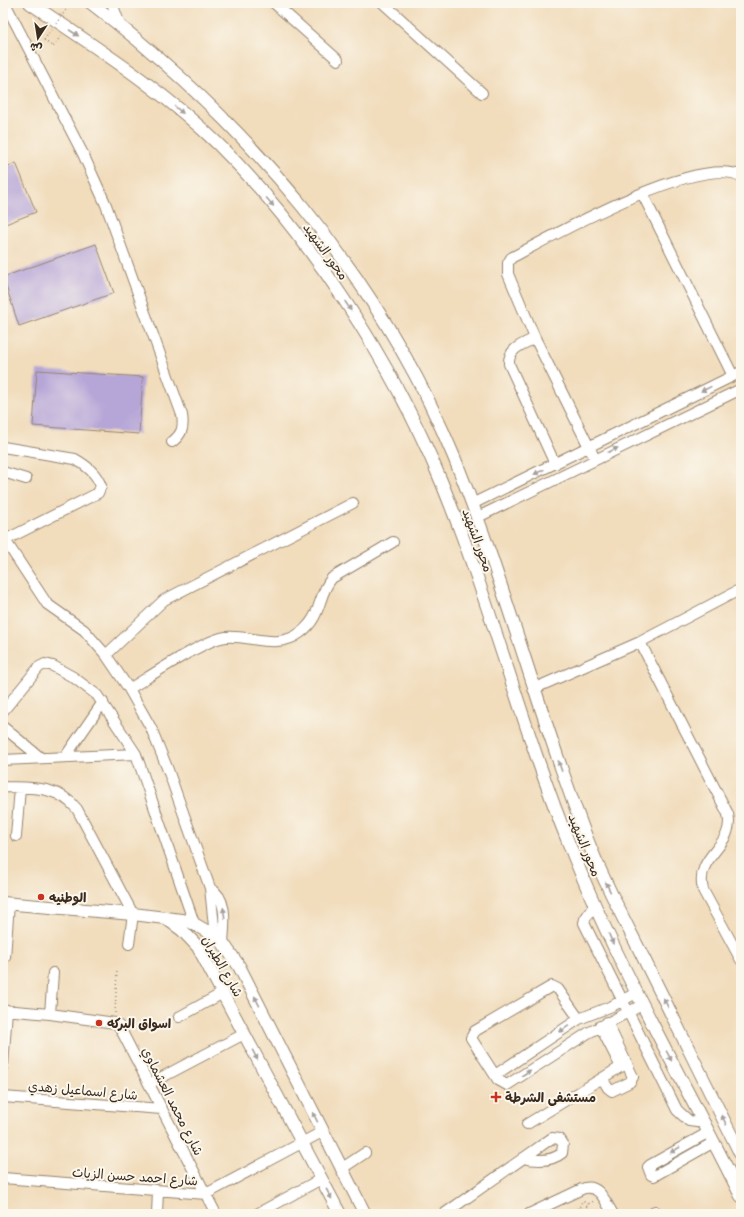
<svg xmlns="http://www.w3.org/2000/svg" width="744" height="1217" font-family="Mynerve,'Playpen Sans Arabic',sans-serif">
	<style>
		.building { fill: #b6a5d7 }
		.lines { fill: none; stroke-linecap: round; stroke-linejoin: round }
		.minor-casing { stroke: #96836c; stroke-width: 12 }
		.major-casing { stroke: #96836c; stroke-width: 14 }
		.path { stroke: #96836c; stroke-width: 1.5; stroke-dasharray: 1 3; stroke-linecap: butt }
		.minor { stroke: #fff; stroke-width: 10 }
		.major { stroke: #fff; stroke-width: 12 }
		.path-bridge { stroke: #96836c; stroke-width: 1.5; stroke-dasharray: 1 3; stroke-linecap: butt }
		.oneway { fill: #a79f9a }
		.poi-dot { fill: #c8321e; stroke: #fbf7ec; stroke-width: 1.5 }
		.labels { text-anchor: middle; stroke-width: 4; stroke-linejoin: round; paint-order: stroke }
		.street-label { font-size: 13px; fill: #3b2a1e; stroke: #fbf7ec }
		.poi-label { font-size: 13px; font-weight: bold; fill: #3b2a1e; stroke: #fbf7ec; text-anchor: start }
	</style>
	<rect width="100%" height="100%" fill="#fbf7ec"/>
	<filter id="ink" filterUnits="userSpaceOnUse"><feTurbulence type="fractalNoise" baseFrequency=".025" numOctaves="2"/><feDisplacementMap in="SourceGraphic" scale="8" xChannelSelector="R" yChannelSelector="G"/><feConvolveMatrix kernelMatrix="1 2 1 2 8 2 1 2 1" color-interpolation-filters="sRGB"/></filter>
	<filter id="wash" filterUnits="userSpaceOnUse"><feTurbulence type="fractalNoise" baseFrequency=".012" numOctaves="4" result="noise"/><feDisplacementMap in="SourceGraphic" scale="16" xChannelSelector="R" yChannelSelector="G"/><feGaussianBlur stdDeviation="0.9" result="paint"/><feColorMatrix in="noise" values="0 0 0 0 0 0 0 0 0 0 0 0 0 0 0 0 0 1.4 0 .05"/><feComposite in="paint" operator="in"/></filter>
	<g filter="url(#wash)">
		<rect width="100%" height="100%" fill="#f1dcbb"/>
		<g id="blocks">
			<!-- building -->
			<path class="building" d="M 16,163 L 36,212 L 3,225 L 3,168 Z
				M 96,244 L 114,293 L 19,326 L 3,277 Z
				M 37,370 L 143,377 L 139,434 L 33,426 Z"/>
		</g>
	</g>
	<g filter="url(#ink)">
		<use href="#blocks" fill-opacity="0" stroke="#96836c" stroke-width="1"/>
		<g class="lines">
			<defs>
				<path id="minor" d="M 5,3 L 83,154 L 106,205 L 182,415 C 184,428 182,434 172,442
					M 112,3 L 120,25
					M 274,3 L 338,60
					M 383,3 L 482,93
					M 642,193 L 733,376
					M 535,338 C 524,344 508,348 509,364 L 555,464
					M 3,447 L 75,459 C 87,466 96,473 101,486 L 98,493 L 5,540
					M 595,459 L 535,338 L 508,274 L 508,263 L 511,258 C 554,235 697,154 741,176
					M 3,472 L 26,479
					M 472,504 L 741,372
					M 478,517 L 741,389
					M 3,537 L 47,604 L 84,630 L 106,655 L 129,689 L 151,728 L 168,770 L 210,888 L 215,936
					M 640,642 L 728,814 C 736,847 694,854 703,890 L 741,960
					M 106,655 L 164,600 L 353,503
					M 129,689 C 149,677 205,639 226,637 C 251,635 277,650 300,633 C 323,616 317,595 332,578 L 393,542
					M 533,689 L 640,642 L 741,589
					M 3,711 L 39,667 L 45,664 L 53,666 L 73,677 L 97,695 L 136,754 L 194,923
					M 3,727 L 41,758
					M 65,757 L 103,702
					M 3,760 L 136,754
					M 3,787 C 32,788 57,785 77,809 L 133,914 L 129,944
					M 16,836 L 20,788
					M 210,888 C 229,899 224,925 223,943
					M 595,904 L 585,919 L 584,923 L 677,1110 L 689,1121 L 705,1123
					M 5,957 L 9,904
					M 3,1010 L 50,1014 L 115,1023 L 119,1026 L 216,1214
					M 50,1014 L 53,973
					M 179,1017 L 223,993
					M 579,1019 L 558,989 L 552,986 L 475,1031 L 471,1038 L 498,1080 L 507,1085 L 588,1033 L 642,1005
					M 600,1026 L 621,1067
					M 3,1066 L 7,1010
					M 495,1075 L 579,1019 L 612,1006 L 636,993
					M 602,1078 L 608,1088 L 612,1091 L 630,1082 L 633,1077 L 607,1022
					M 149,1084 L 244,1034
					M 3,1097 L 162,1109
					M 527,1124 L 627,1063
					M 709,1132 L 650,1165 L 648,1167 L 651,1175 L 654,1176 L 714,1142
					M 341,1169 L 365,1153
					M 3,1178 L 206,1194 L 322,1132
					M 655,1211 L 657,1214
					M 157,1214 L 158,1191
					M 257,1214 L 321,1179
					M 444,1214 L 552,1138 L 560,1139 L 563,1144 L 562,1153 C 551,1162 536,1161 523,1158
					M 529,1214 L 582,1189 C 599,1182 606,1203 613,1214"/>
				<path id="major" d="M 30,3 C 95,47 162,89 218,144 C 310,235 392,362 441,481 C 490,600 521,725 569,844 C 617,966 683,1079 741,1196
					M 91,3 C 246,121 379,276 454,457 C 505,582 538,713 587,839 C 603,881 625,921 645,961 C 677,1026 709,1090 741,1155
					M 3,903 L 133,914 L 189,921 L 215,936 L 223,943 L 239,966 L 365,1214
					M 167,919 L 182,930 L 198,947 L 340,1214"/>
			</defs>
			<!-- minor casing -->
			<use href="#minor" class="minor-casing"/>
			<!-- major casing -->
			<use href="#major" class="major-casing"/>
			<!-- path -->
			<path class="path" d="M 44,40 L 53,47 L 61,36
				M 115,1013 L 117,970
				M 588,1204 L 582,1201 L 579,1208 L 585,1210 L 588,1204 L 594,1201
				M 566,1214 L 579,1208"/>
			<!-- minor -->
			<use href="#minor" class="minor"/>
			<!-- major -->
			<use href="#major" class="major"/>
			<!-- path-bridge -->
			<path class="path-bridge" d="M 44,40 L 71,3"/>
		</g>
		<!-- one-way arrows -->
		<defs><path id="oneway-solid" d="M-6-.8H1V-3.2L6.5 0L1 3.2V.8H-6Z"/></defs>
		<g class="oneway">
			<use href="#oneway-solid" transform="translate(74 33) rotate(33)"/>
			<use href="#oneway-solid" transform="translate(179 110) rotate(39)"/>
			<use href="#oneway-solid" transform="translate(270 202) rotate(49)"/>
			<use href="#oneway-solid" transform="translate(348 306) rotate(57)"/>
			<use href="#oneway-solid" transform="translate(706 389) rotate(154)"/>
			<use href="#oneway-solid" transform="translate(613 450) rotate(-26)"/>
			<use href="#oneway-solid" transform="translate(539 472) rotate(154)"/>
			<use href="#oneway-solid" transform="translate(560 766) rotate(-109)"/>
			<use href="#oneway-solid" transform="translate(608 887) rotate(-116)"/>
			<use href="#oneway-solid" transform="translate(224 913) rotate(-98)"/>
			<use href="#oneway-solid" transform="translate(611 939) rotate(66)"/>
			<use href="#oneway-solid" transform="translate(257 1001) rotate(-117)"/>
			<use href="#oneway-solid" transform="translate(666 1003) rotate(-116)"/>
			<use href="#oneway-solid" transform="translate(564 1029) rotate(146)"/>
			<use href="#oneway-solid" transform="translate(255 1055) rotate(62)"/>
			<use href="#oneway-solid" transform="translate(669 1056) rotate(62)"/>
			<use href="#oneway-solid" transform="translate(526 1073) rotate(-33)"/>
			<use href="#oneway-solid" transform="translate(315 1117) rotate(-117)"/>
			<use href="#oneway-solid" transform="translate(724 1120) rotate(-116)"/>
			<use href="#oneway-solid" transform="translate(675 1150) rotate(150)"/>
			<use href="#oneway-solid" transform="translate(329 1194) rotate(61)"/>
		</g>
	</g>
	<!-- markers -->
	<g class="poi-dot">
		<circle cx="41" cy="897" r="4"/>
		<circle cx="99" cy="1023" r="4"/>
		<path d="M494 1091h4v4h4v4h-4v4h-4v-4h-4v-4h4z"/>
	</g>
	<g class="labels">
		<!-- street labels -->
		<g class="street-label">
			<text transform="translate(326 251) rotate(54)" y="5">محور الشهيد</text>
			<text transform="translate(478 540) rotate(70)" y="5">محور الشهيد</text>
			<text transform="translate(585 845) rotate(68)" y="5">محور الشهيد</text>
			<text transform="translate(223 966) rotate(60)" y="5">شارع الطيران</text>
			<text transform="translate(83 1090) rotate(5)" y="5">شارع اسماعيل زهدي</text>
			<text transform="translate(173 1101) rotate(63)" y="5">شارع محمد العشماوي</text>
			<text transform="translate(135 1176) rotate(4)" y="5">شارع احمد حسن الزيات</text>
		</g>
		<!-- poi labels -->
		<g class="poi-label">
			<text x="49" y="902">الوطنيه</text>
			<text x="107" y="1028">اسواق البركه</text>
			<text x="505" y="1102">مستشفى الشرطة</text>
		</g>
	</g>
	<!-- margin -->
	<rect width="744" height="1217" fill="none" stroke="#fbf7ec" stroke-width="16"/>
	<!-- north arrow -->
	<g transform="translate(38 38) rotate(192)" stroke="#fbf7ec" stroke-width="3" paint-order="stroke">
	<path d="M0-3L7 15L0 10L-7 15Z" fill="#3b2a1e"/>
	<text y="-6" font-size="11" font-weight="bold" text-anchor="middle" fill="#3b2a1e">ش</text>
	</g>
</svg>
